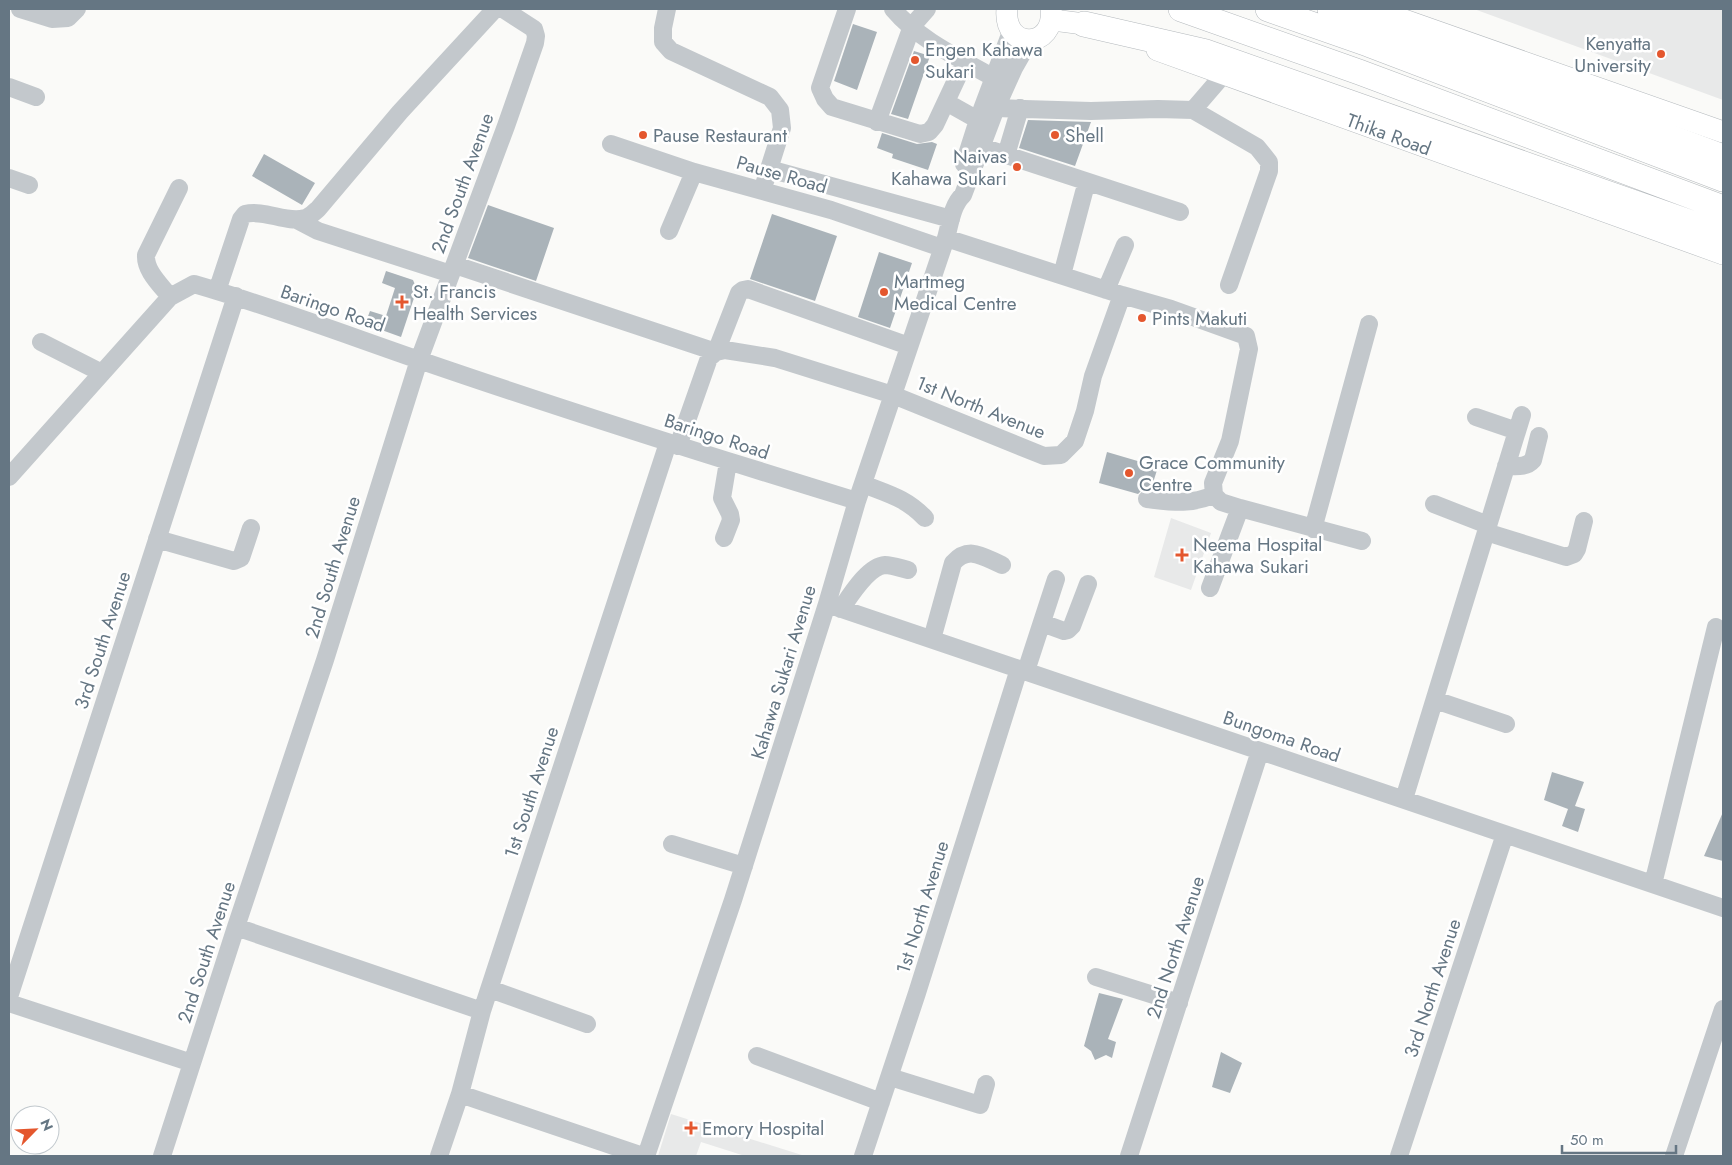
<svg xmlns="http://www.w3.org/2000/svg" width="1732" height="1165" font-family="Jost,sans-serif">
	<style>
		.built { fill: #e8e9e9 }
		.building { fill: #aab3b9 }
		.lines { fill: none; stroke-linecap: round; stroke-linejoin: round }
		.major-casing { stroke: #b5babe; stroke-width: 22 }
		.highway-casing { stroke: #b4b9bd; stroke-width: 26 }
		.minor { stroke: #c3c8cc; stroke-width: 18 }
		.major { stroke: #fff; stroke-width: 21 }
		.highway { stroke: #fff; stroke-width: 25 }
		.poi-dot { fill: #e4572e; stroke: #fff; stroke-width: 2 }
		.labels { text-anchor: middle; stroke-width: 5; stroke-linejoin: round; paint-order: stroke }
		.poi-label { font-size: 19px; fill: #657683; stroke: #fff; text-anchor: start }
		.street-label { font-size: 19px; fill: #657683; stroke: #fff }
	</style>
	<rect width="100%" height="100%" fill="#fafaf8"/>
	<!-- built -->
	<path class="built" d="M 1474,9 L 1723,9 L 1723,100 Z
		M 1171,518 L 1211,533 L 1191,590 L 1154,577 Z
		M 671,1114 L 805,1156 L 745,1156 L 701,1142 L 696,1156 L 658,1156 Z"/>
	<!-- building -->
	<path class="building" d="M 853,24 L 877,32 L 857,90 L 834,81 Z
		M 914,51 L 930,56 L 908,119 L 891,114 Z
		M 1028,120 L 1091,122 L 1075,166 L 1019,148 Z
		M 882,133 L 917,144 L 932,142 L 937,144 L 928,170 L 892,158 L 893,154 L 877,148 Z
		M 264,154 L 315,183 L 302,205 L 252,176 Z
		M 488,205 L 554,228 L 536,281 L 468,258 Z
		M 772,214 L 837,236 L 815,301 L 750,279 Z
		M 879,252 L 912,263 L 890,328 L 858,317 Z
		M 386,271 L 413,280 L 416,287 L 416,292 L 401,337 L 365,324 L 370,311 L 386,316 L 395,288 L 382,283 Z
		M 1107,452 L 1158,467 L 1151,489 L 1143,489 L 1138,494 L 1099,483 Z
		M 1552,772 L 1584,782 L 1575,806 L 1585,809 L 1578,832 L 1562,826 L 1568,809 L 1544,800 Z
		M 1723,812 L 1723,861 L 1704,856 Z
		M 1099,993 L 1123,999 L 1108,1039 L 1116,1042 L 1112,1058 L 1106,1055 L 1095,1060 L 1091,1051 L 1084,1046 Z
		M 1221,1052 L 1242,1063 L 1230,1093 L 1212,1087 Z"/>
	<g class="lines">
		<defs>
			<path id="major" d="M 1007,9 C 1003,51 1056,49 1051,9
				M 1373,9 L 1723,132
				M 1053,20 L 1084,24 L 1100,29
				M 1157,50 L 1723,254"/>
			<path id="highway" d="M 1181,9 L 1359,72 L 1723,208
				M 1268,9 L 1368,44 L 1723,179
				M 1330,9 L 1723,157
				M 1084,24 L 1206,52 L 1723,234"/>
		</defs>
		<!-- major casing -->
		<use href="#major" class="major-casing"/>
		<!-- highway casing -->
		<use href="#highway" class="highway-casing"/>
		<!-- minor -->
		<path class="minor" d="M 20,9 L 52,19 L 68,18 L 77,9
			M 667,9 L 663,28 L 663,42 L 671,51 L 770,97 L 780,110 L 782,128 L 762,191
			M 847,9 L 820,88 L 825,99 L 832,107 L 920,134 L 929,132 L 935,125 L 965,61
			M 893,9 C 919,40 959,58 994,78
			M 9,87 L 36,97
			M 946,102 L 978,120
			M 996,108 L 1091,111 L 1158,109 L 1193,110 L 1224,74
			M 1193,110 L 1257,147 L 1269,162 L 1269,171 L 1229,285
			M 877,122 L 912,26 L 927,9
			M 611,144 L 694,172 L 831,210 L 942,248
			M 982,147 L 1180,212
			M 1006,155 L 1020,108
			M 964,164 L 978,120 L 1011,32
			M 769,169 L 951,219
			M 9,178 L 29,185
			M 297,220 L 318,231 L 451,274
			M 669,231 L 694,172
			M 946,238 L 1122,295 L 1171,309 L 1246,336 L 1249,349 L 1230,441 L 1213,483 L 1214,495 L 1221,502 L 1240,508 L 1362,541
			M 455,265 L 716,352 L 739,293 L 743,290 L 748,289 L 909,346
			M 1062,275 L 1084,192 L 1088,182
			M 1106,290 L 1125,245
			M 217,291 L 241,219 L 245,214 C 265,209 287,224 305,218 C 310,217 314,212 318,209 L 400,112 L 495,9
			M 170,297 C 161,285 145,271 146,255 L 179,188
			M 41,342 L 102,373
			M 1476,417 L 1517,431
			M 678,446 L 709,358 L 716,352 L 725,350 L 775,358 L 893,395 L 1044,456 L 1061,455 L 1075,441 L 1085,411 L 1093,376 L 1122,295
			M 1506,466 C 1516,466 1526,468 1533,460 L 1539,436
			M 9,477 L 170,297 L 194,284 C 270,306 344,334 419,360 C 564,410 710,456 857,501
			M 863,484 C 888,494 906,498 925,518
			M 1147,499 C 1173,502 1189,505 1214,495
			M 1434,504 L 1488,525
			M 1313,529 L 1369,324
			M 1486,532 L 1566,557 L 1574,554 L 1577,549 L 1584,521
			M 724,538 L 731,520 L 730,514 L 722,498 L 728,462
			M 157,539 L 234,561 L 241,558 L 251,528
			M 1210,588 L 1240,508
			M 827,604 L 1723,908
			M 841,609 C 850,596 868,566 885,565 C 892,565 900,568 908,570
			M 1042,623 L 1064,631 L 1068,630 L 1072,626 L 1088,584
			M 932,639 L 953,563 C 969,545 983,557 1002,565
			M 1026,671 L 1056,579
			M 1435,700 L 1506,724
			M 1404,799 L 1522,415
			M 672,844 L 744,866
			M 1653,884 L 1716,627
			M 236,927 L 482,1011
			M 1096,977 L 1179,1003
			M 490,989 L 587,1024
			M 9,997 L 236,296
			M 9,1003 L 192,1063
			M 757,1056 L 881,1102
			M 890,1077 L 980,1105 L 986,1084
			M 460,1094 L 643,1156
			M 162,1156 L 236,927 L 325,660 L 419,360 L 506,126 L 535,43 L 536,36 L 534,29 L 503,9
			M 439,1156 L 460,1094 L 482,1011 L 668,443
			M 646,1156 L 733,900 L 827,604 L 857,501 L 946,238 C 950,224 952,205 963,195 L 996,108 L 1014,68 L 1030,40
			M 863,1156 L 917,993 L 1019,669
			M 1129,1156 L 1260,751
			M 1399,1156 L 1505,834
			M 1674,1156 L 1723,1009"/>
		<!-- major -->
		<use href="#major" class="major"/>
		<!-- highway -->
		<use href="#highway" class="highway"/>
	</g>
	<!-- markers -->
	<g class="poi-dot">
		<circle cx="1661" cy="54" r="5"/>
		<circle cx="915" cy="60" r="5"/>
		<circle cx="643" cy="135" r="5"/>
		<circle cx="1055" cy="135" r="5"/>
		<circle cx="1017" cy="167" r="5"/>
		<circle cx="884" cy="292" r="5"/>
		<path d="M399.5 294.5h5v5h5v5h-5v5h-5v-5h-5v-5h5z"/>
		<circle cx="1142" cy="318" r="5"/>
		<circle cx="1129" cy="473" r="5"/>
		<path d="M1179.5 547.5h5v5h5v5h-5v5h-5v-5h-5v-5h5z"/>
		<path d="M688.5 1120.5h5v5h5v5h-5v5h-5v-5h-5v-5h5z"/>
	</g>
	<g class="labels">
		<!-- poi labels -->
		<g class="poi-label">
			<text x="1651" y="50" text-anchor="end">Kenyatta<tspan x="1651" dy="22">University</tspan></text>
			<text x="925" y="56">Engen Kahawa<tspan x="925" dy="22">Sukari</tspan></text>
			<text x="653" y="142">Pause Restaurant</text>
			<text x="1065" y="142">Shell</text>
			<text x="1007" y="163" text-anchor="end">Naivas<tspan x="1007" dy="22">Kahawa Sukari</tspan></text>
			<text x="894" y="288">Martmeg<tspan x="894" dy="22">Medical Centre</tspan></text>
			<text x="413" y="298">St. Francis<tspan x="413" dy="22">Health Services</tspan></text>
			<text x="1152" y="325">Pints Makuti</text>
			<text x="1139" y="469">Grace Community<tspan x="1139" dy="22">Centre</tspan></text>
			<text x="1193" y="551">Neema Hospital<tspan x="1193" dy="22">Kahawa Sukari</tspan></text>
			<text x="702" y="1135">Emory Hospital</text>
		</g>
		<!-- street labels -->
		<g class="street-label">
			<text transform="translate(1389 134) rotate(20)" y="7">Thika Road</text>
			<text transform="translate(782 174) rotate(16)" y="7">Pause Road</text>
			<text transform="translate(462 183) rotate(-70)" y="7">2nd South Avenue</text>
			<text transform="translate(333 308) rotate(19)" y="7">Baringo Road</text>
			<text transform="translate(981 407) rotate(22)" y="7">1st North Avenue</text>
			<text transform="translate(717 436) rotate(18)" y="7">Baringo Road</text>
			<text transform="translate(332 567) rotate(-73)" y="7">2nd South Avenue</text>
			<text transform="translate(102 640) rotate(-72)" y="7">3rd South Avenue</text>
			<text transform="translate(783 672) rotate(-73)" y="7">Kahawa Sukari Avenue</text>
			<text transform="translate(1282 736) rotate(19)" y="7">Bungoma Road</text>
			<text transform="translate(531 792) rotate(-72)" y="7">1st South Avenue</text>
			<text transform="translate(922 907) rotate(-73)" y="7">1st North Avenue</text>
			<text transform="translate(1175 947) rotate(-72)" y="7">2nd North Avenue</text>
			<text transform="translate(206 952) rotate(-72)" y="7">2nd South Avenue</text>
			<text transform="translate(1432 988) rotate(-72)" y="7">3rd North Avenue</text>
		</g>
	</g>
	<!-- border -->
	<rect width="1732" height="1165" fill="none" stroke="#657683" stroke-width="20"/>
	<!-- north arrow -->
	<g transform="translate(35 1130) rotate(66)"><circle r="24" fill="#ffffff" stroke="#c1c8cd"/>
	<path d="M0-4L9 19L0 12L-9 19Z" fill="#e4572e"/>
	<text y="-8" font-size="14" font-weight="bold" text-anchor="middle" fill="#657683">N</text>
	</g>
	<!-- scale -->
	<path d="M1562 1145v8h114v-8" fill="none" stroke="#657683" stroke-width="2.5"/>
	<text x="1570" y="1145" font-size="15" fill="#657683" stroke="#ffffff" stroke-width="4" paint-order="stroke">50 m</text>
</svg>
